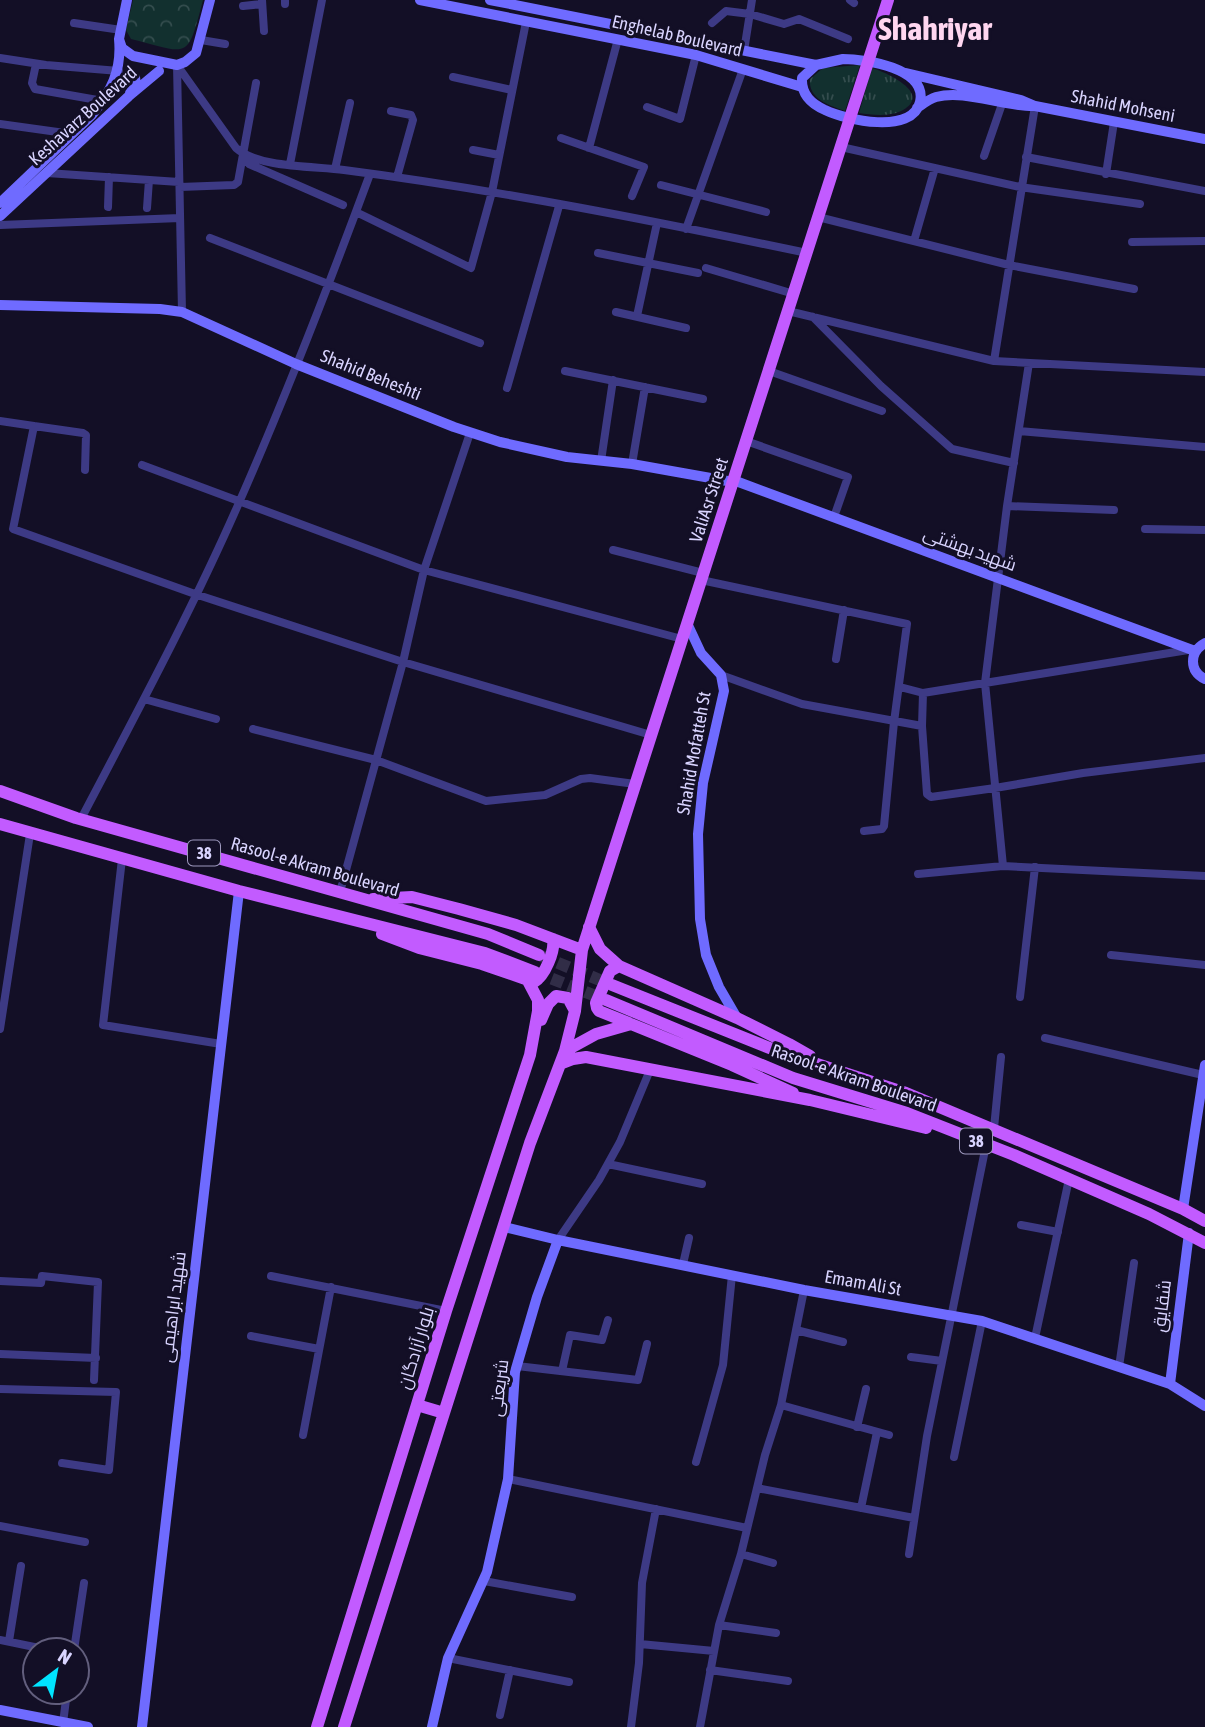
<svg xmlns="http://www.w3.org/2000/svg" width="1205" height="1727" font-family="'Asap Condensed',Cairo,sans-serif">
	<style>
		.grass { fill: url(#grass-tufts) }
		.park { fill: url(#park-crowns) }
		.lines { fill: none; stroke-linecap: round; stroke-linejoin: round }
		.primary-tunnel { stroke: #312d47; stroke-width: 12; stroke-dasharray: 12 6; stroke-linecap: butt }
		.street { stroke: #3d3a85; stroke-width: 8 }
		.secondary { stroke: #6f6bff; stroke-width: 10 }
		.primary { stroke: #c25bff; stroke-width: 12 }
		.labels { text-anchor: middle; stroke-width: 6; stroke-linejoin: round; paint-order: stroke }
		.shield { fill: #130f26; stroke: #9e99be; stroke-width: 2 }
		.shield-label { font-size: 16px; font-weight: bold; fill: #d9d4ff }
		.street-label { font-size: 18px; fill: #d9d4ff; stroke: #130f26 }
		.town-label { font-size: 32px; font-weight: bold; fill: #ffd6f0; stroke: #130f26 }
	</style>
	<defs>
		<pattern id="grass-tufts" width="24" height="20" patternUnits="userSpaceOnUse" patternTransform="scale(1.75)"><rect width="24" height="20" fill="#12302f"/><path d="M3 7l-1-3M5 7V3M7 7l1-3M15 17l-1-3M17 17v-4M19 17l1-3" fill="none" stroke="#344d4e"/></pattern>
		<pattern id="park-crowns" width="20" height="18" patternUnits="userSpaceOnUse" patternTransform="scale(1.75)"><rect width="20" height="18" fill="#12302f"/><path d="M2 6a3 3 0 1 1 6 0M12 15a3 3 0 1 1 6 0" fill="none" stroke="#344d4e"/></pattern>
	</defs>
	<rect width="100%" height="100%" fill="#130f26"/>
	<!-- grass -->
	<path class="grass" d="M 860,65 L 845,111 C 829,105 808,99 810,79 L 823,68 Z
		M 872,68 C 885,72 933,93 903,110 C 891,117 873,115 859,113 Z"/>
	<!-- park -->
	<path class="park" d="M 133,0 L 203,0 C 187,61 190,54 131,39 L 126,30 Z"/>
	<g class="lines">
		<!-- primary-tunnel -->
		<path class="primary-tunnel" d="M 541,956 L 612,985
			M 535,972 L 606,1000"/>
		<!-- street -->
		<path class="street" d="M 262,0 L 264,31
			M 850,0 L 854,3
			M 285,4 L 285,0
			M 243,6 L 262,4
			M 74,23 L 121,30
			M 712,23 L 726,11 L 750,14 L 784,24 L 799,19 L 848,39
			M 201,40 L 225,44
			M 744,51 L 752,0
			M 0,58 L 46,65 L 119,71
			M 36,64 L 32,83 L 35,89 L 103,101
			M 177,65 L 236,148 C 258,168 314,166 344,170 C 499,190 654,221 807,253
			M 177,65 L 182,312
			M 453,77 L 512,90
			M 647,107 L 680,119 L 696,55
			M 391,111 L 411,115 L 413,120 L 397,177
			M 0,124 L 72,134
			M 561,138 L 644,167 L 632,196
			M 841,147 L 1020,187 L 1140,204
			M 589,148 L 618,39
			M 473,150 L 499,155
			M 244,156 L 249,164 L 343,205
			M 984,156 L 1002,104
			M 1026,157 L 1205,191
			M 290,164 L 322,0
			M 335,169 L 350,103
			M 47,173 L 179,182
			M 1106,174 L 1114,122
			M 661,185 L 766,212
			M 180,187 L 234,185 L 238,182 L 256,83
			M 108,207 L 109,177
			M 147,208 L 149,180
			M 356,212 L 471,268 L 492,192 L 526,22
			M 818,217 L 1009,265 L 1134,289
			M 0,225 L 180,218
			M 686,229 L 743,69
			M 210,238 L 480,343
			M 914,241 L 935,168
			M 1132,242 L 1205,241
			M 598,253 L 698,273
			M 706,268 L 794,294
			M 788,311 L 994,361 L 1205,372
			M 616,312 L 686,328
			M 637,316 L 657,223
			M 813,317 L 881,386 L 952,449 L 1014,463
			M 994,361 L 1035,106
			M 565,371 L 703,399
			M 769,371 L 882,411
			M 507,388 L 559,206
			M 0,421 L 34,426 L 13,529 L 195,594 L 403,662 L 651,735
			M 34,426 L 83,433 L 86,435 L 85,470
			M 1019,431 L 1205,447
			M 746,441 L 848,477 L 834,517
			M 601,461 L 613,380
			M 632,464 L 645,387
			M 142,465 L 424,570 L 682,639
			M 1007,506 L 1114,510
			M 1145,529 L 1205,530
			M 613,550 L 703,573
			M 701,580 L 907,624 L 894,722 L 884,826 L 882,829 L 864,831
			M 836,659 L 844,610
			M 721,675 L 802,704 L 922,726
			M 900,687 L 923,693 L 1188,650
			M 923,693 L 922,726 L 927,794 L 931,797 L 995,788 L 1083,773 L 1205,758
			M 144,699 L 216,719
			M 253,729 L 376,760 L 486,801 L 545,795 L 581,779 L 590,778 L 635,784
			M 81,819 C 135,716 191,612 238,505 C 286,396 329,285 370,174
			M 122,859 L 103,1025 L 221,1044
			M 1003,866 L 985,683 L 1007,506 L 1029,363
			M 918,874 L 1003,866 L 1205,876
			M 340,892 L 403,662 L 424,570 L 470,433
			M 1111,955 L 1205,965
			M 1020,997 L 1035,867
			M 0,1029 L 30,834
			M 1045,1038 L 1203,1075
			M 994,1128 L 1001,1057
			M 608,1164 L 702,1184
			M 1021,1225 L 1058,1232
			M 558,1240 L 599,1180 L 620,1142 L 650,1070
			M 683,1264 L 689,1238
			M 271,1276 L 446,1311
			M 0,1281 L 41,1283 L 42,1276 L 98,1282 L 94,1380
			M 796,1330 L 843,1342
			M 251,1336 L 319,1349
			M 1035,1338 L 1069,1179
			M 0,1354 L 96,1358
			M 911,1357 L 942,1361
			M 517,1366 L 638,1380 L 647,1344
			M 1119,1367 L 1134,1263
			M 562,1371 L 570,1335 L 602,1340 L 608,1320
			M 0,1389 L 116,1392 L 109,1470 L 62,1463
			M 781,1405 L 889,1435
			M 857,1427 L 866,1389
			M 303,1435 L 331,1287
			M 954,1457 L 982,1321
			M 696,1462 L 723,1365 L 732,1275
			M 508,1479 L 747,1528
			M 757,1488 L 914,1518
			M 861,1508 L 877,1432
			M 0,1526 L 85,1542
			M 741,1554 L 773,1563
			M 909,1554 L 927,1436 L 986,1145
			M 484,1581 L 572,1597
			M 719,1625 L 776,1633
			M 0,1640 L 49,1650
			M 9,1641 L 21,1566
			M 640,1644 L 714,1651
			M 74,1650 L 84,1583
			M 448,1658 L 569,1682
			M 710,1670 L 788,1681
			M 500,1715 L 510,1670
			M 63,1723 L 67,1692
			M 631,1727 L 639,1663 L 642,1583 L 656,1509
			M 700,1727 L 719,1625 L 741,1554 L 765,1455 L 781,1405 L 804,1290"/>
		<!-- secondary -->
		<path class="secondary" d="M 127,0 L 119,39 L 122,48 L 133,56 L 177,65 L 185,62 L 196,53 L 210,0
			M 420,0 L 696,55 L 802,87
			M 490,0 L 816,65
			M 843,59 C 865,59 928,68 920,102 C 912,135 846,120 825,110 C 811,104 801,94 802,78 L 816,65 Z
			M 906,73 L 1021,100 L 1035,106 C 1003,107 965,89 936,97 C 929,99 923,104 917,108
			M 113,85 L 126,76 L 135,77 L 136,85 L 130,93
			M 1035,106 L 1205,139
			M 0,203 L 92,115 C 111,91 122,71 119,39
			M 0,216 L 129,96 L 159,71
			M 0,305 L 160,309 L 182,312 L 296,364 L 454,427 L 500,442 L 567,457 L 632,464 L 733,482
			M 733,480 L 1195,651
			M 687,623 L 701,653 L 721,675 L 724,691 L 703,783 L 698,834 L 700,919 L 706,955 L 719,987 L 737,1018
			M 1205,643 C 1189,652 1189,671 1205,679
			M 1183,1209 L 1205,1065
			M 504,1227 L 558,1240 L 804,1290 L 982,1321 L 1170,1384 L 1205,1406
			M 1170,1384 L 1189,1233
			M 0,1710 L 88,1727
			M 142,1727 L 239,891
			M 432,1727 L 448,1658 L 487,1572 L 508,1479 L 515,1372 L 537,1297 L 558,1240"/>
		<!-- primary -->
		<path class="primary" d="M 0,791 L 76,818 L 488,934 L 539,955
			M 0,824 L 239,891 L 485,953 L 535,972
			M 373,899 L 412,897 L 459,909 L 516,925 L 582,950
			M 589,927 L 600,949 L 619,966 L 737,1018 L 789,1044 L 810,1056
			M 382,934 L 419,948 L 482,964 L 534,982 C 545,976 555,951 553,939
			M 619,966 L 610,971 L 596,1003 L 597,1008 L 599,1011 L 629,1023
			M 612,985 L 777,1051 L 906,1093 L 1183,1209 L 1205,1221
			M 606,1000 L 793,1078 L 907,1113 L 1014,1155 L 1149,1214 L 1205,1243
			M 541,1020 L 548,1004 L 556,996 L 568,998 L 575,1011
			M 565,1051 L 596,1034 L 631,1024 L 732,1065 L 793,1093
			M 560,1064 L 573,1059 L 586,1057 L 810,1100 L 926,1128
			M 417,1405 L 444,1413
			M 317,1727 L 446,1311 L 530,1055 L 538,1011 L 538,1000 L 528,981
			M 344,1727 L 530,1143 L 565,1051 L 575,1011 L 582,950 L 888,0"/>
	</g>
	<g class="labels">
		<!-- shield labels -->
		<g class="shield">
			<rect x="188" y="840.5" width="32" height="25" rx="5"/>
			<rect x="960" y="1128.5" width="32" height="25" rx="5"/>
		</g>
		<g class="shield-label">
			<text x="204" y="859">38</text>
			<text x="976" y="1147">38</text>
		</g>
		<!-- street labels -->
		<g class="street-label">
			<text transform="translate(677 36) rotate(13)" y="6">Enghelab Boulevard</text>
			<text transform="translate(1123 106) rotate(11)" y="6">Shahid Mohseni</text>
			<text transform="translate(83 116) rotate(-42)" y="6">Keshavarz Boulevard</text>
			<text transform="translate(371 375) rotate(22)" y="6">Shahid Beheshti</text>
			<text transform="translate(709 500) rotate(-72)" y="6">ValiAsr Street</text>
			<text transform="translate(970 549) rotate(20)" y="6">شهید بهشتی</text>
			<text transform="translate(694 753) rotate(-80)" y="6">Shahid Mofatteh St</text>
			<text transform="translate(315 867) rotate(16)" y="6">Rasool-e Akram Boulevard</text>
			<text transform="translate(854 1078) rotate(19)" y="6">Rasool-e Akram Boulevard</text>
			<text transform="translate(863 1283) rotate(10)" y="6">Emam Ali St</text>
			<text transform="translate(1162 1306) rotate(-83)" y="6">شقایق</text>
			<text transform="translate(173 1307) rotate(-83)" y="6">شهید ابراهیمی</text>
			<text transform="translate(416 1348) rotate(-73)" y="6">بلوار آزادگان</text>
			<text transform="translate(499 1388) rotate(-83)" y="6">شریعتی</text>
		</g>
		<!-- town labels -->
		<g class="town-label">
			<text x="935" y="40">Shahriyar</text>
		</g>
	</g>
	<!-- north arrow -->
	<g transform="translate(56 1671) rotate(32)"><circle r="33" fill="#130f26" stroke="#625e7d" stroke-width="2"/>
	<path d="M0-5L12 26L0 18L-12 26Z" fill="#00e5ff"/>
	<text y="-10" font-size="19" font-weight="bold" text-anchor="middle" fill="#d9d4ff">N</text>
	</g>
</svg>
